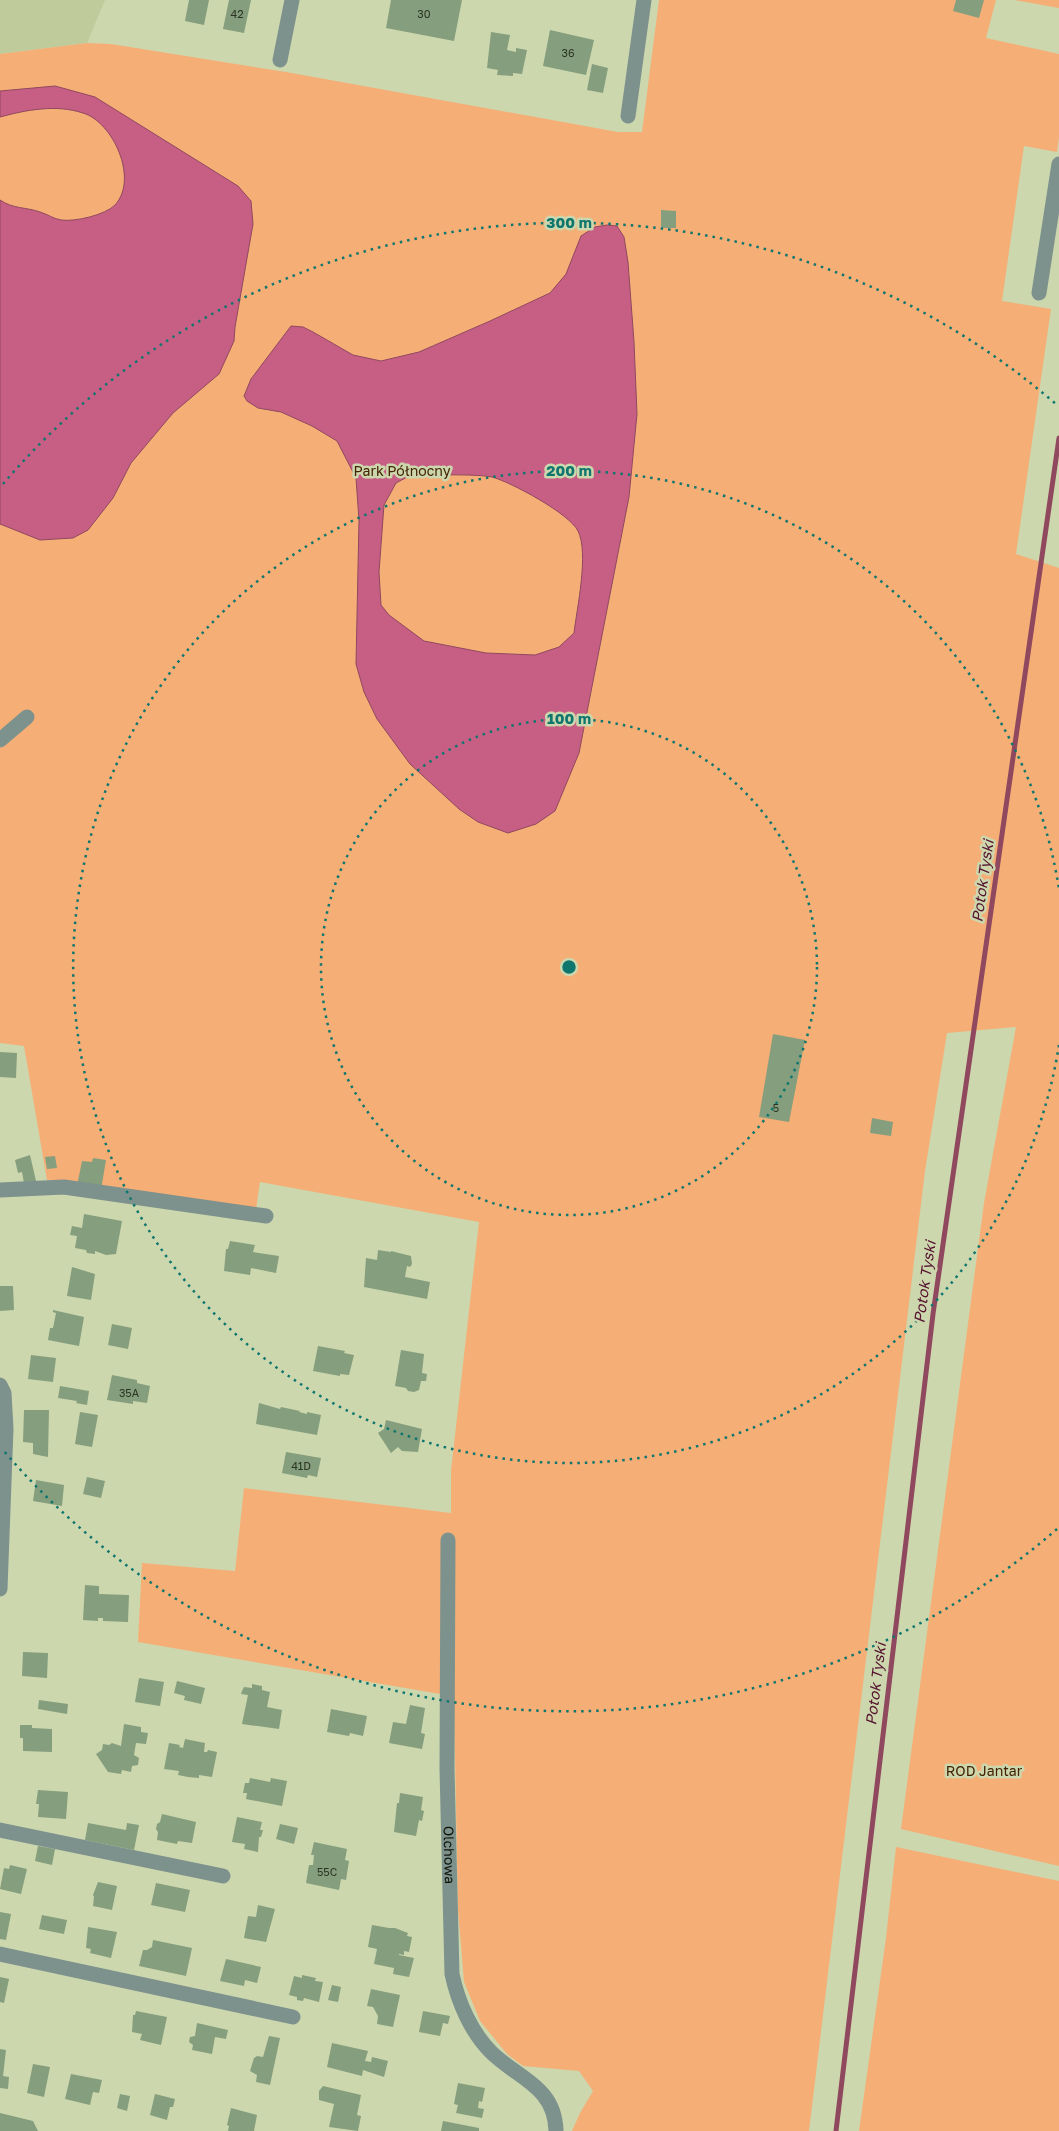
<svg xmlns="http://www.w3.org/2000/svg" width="1059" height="2131" font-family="'Golos Text',sans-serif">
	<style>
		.built { fill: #c0cb9b }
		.green { fill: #f5ae76 }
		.water { fill: #c75f85; stroke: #90485f; fill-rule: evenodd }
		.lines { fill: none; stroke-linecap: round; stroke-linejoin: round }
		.stream { stroke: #90485f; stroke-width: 5 }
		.building { fill: #859e7d }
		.street { stroke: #7d928d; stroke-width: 15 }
		.ring { fill: none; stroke: #0f766e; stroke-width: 2.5; stroke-dasharray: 2.5 5 }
		.labels { text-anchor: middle; stroke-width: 5; stroke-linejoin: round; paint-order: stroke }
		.number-label { font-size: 11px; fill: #2c3523 }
		.park-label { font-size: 14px; fill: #432202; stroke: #cdd7ae }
		.street-label { font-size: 14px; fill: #0f1205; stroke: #cdd7ae }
		.water-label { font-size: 15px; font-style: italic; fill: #55132f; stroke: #cdd7ae }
		.centre { fill: #0f766e; stroke: #cdd7ae; stroke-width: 2.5 }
		.ring-label { font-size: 15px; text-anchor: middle; font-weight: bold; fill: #0f766e; stroke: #cdd7ae; stroke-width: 5; stroke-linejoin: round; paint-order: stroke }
	</style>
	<rect width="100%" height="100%" fill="#cdd7ae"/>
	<!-- built -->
	<path class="built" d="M 0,0 L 105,0 L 87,43 L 0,54 Z"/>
	<!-- green -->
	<path class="green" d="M 659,0 L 996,0 L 986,38 L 1059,54 L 1059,137 L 1057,152 L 1024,146 L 1002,301 L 1051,309 L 1016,554 L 1059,568 L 1059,1866 L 901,1829 L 984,1203 L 1016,1027 L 947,1033 L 925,1171 L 809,2131 L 572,2131 L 580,2113 L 593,2091 L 579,2071 L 523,2066 L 507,2054 L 480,2021 L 464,1982 L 458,1909 L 454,1702 L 440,1694 L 138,1642 L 142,1563 L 235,1571 L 244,1488 L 451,1513 L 451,1471 L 479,1222 L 260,1182 L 256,1209 L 47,1180 L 24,1046 L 0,1043 L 0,54 L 87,43 L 111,44 L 286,72 L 618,132 L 642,132 Z
		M 1014,0 L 1059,0 L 1059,8 Z
		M 896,1847 L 1059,1881 L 1059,2131 L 859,2131 L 886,1938 Z"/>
	<!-- water -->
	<path class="water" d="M 55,86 L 95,97 L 238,186 L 251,201 L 253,224 L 235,327 L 234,341 L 219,374 L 173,413 L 131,463 L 113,498 L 88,530 L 73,538 L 40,540 L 0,524 L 0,200 C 13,209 26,207 40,212 C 47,214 54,219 61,220 C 75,222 105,215 115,205 C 139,179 113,122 83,113 C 56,104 26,110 0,117 L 0,91 Z
		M 607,225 L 617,226 L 624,237 L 628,262 L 634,342 L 637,414 L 629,497 L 579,753 L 555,811 L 536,824 L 508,833 L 478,822 L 459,809 L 410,764 L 377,719 L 364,692 L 356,664 L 359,520 L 356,478 L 337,441 L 312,426 L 281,412 L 258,408 L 247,401 L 244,396 L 251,379 L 291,326 L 303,327 L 313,332 L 353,355 L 381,361 L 419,352 L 490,321 L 550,293 L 566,274 L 581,236 L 595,227 ZM 427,475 C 444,475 476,474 492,477 C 511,482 570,514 578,531 C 589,553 577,608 574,633 L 559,647 L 535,655 L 486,653 L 424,641 L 389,615 L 381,605 L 379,572 L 384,505 L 396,483 L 409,476 Z"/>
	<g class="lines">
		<!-- stream -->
		<path class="stream" d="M 836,2131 L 933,1314 L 1059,438"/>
	</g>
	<!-- building -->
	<path class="building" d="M 189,0 L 209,0 L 204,25 L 185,21 Z
		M 229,0 L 251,0 L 244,33 L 223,29 Z
		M 391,0 L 462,0 L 454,41 L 386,28 Z
		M 956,0 L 984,0 L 979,18 L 953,11 Z
		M 550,30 L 594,40 L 586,75 L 543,66 Z
		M 491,32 L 510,35 L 507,50 L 516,52 L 516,48 L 527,50 L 522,74 L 513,73 L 513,76 L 497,75 L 498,70 L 487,68 Z
		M 592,64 L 608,68 L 603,93 L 587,90 Z
		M 661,210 L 676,211 L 676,228 L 661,228 Z
		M 773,1034 L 805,1040 L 789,1122 L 759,1117 Z
		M 0,1052 L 17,1053 L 16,1078 L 0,1077 Z
		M 872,1118 L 893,1122 L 891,1136 L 870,1133 Z
		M 30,1155 L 36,1181 L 24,1183 L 22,1172 L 18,1173 L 15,1160 Z
		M 55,1156 L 57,1168 L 47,1169 L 45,1157 Z
		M 93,1158 L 106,1160 L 101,1190 L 77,1186 L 82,1161 L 92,1162 Z
		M 84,1214 L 122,1221 L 116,1254 L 106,1255 L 95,1251 L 95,1254 L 87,1253 L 86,1250 L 75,1248 L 77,1236 L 70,1235 L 72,1226 L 82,1228 Z
		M 230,1241 L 255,1245 L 253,1252 L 279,1256 L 276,1273 L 251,1268 L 250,1275 L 224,1271 L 226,1249 L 228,1249 Z
		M 378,1250 L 391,1252 L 391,1251 L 411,1256 L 412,1264 L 410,1267 L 407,1266 L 405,1277 L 430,1282 L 427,1299 L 364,1287 L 366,1258 L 377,1260 Z
		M 72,1267 L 95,1274 L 91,1300 L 67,1296 Z
		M 0,1286 L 13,1286 L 14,1310 L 0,1311 Z
		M 53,1310 L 84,1317 L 79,1346 L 48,1340 L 50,1328 L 53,1328 L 56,1313 L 53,1312 Z
		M 112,1324 L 132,1328 L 128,1349 L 108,1345 Z
		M 318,1346 L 345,1351 L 344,1353 L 354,1355 L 349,1375 L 340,1374 L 340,1376 L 313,1371 Z
		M 401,1350 L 424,1354 L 422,1373 L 427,1374 L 426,1381 L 421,1381 L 419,1390 L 414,1392 L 408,1391 L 406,1388 L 395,1386 Z
		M 31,1355 L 56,1358 L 53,1382 L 28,1379 Z
		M 112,1375 L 137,1380 L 137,1383 L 150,1386 L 147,1403 L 133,1401 L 133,1404 L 107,1400 Z
		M 60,1386 L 89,1391 L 87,1405 L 76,1403 L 77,1401 L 58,1398 Z
		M 259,1403 L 280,1409 L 281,1407 L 300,1411 L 299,1412 L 307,1414 L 307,1412 L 321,1415 L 317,1435 L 256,1424 Z
		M 24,1410 L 49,1410 L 48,1457 L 33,1454 L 33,1443 L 23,1442 Z
		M 80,1412 L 98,1415 L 92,1447 L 75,1444 Z
		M 386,1420 L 422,1429 L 418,1452 L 402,1451 L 398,1447 L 391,1453 L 378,1433 L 384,1429 Z
		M 286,1452 L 321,1458 L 317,1477 L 308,1475 L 307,1478 L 282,1473 Z
		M 87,1477 L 105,1481 L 101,1498 L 83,1494 Z
		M 36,1480 L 64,1485 L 62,1506 L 33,1501 Z
		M 85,1585 L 99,1586 L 99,1594 L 129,1595 L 128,1622 L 103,1621 L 103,1618 L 98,1618 L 98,1621 L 83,1620 Z
		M 23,1652 L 48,1653 L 47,1678 L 22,1676 Z
		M 139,1678 L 164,1682 L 160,1706 L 135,1702 Z
		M 177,1681 L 205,1688 L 201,1704 L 184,1700 L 185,1696 L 174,1693 Z
		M 252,1684 L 262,1686 L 262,1690 L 270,1692 L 267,1707 L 282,1710 L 279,1729 L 242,1724 L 248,1695 L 241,1694 L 242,1691 L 244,1687 L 252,1688 Z
		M 39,1700 L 68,1704 L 67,1714 L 38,1709 Z
		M 410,1705 L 425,1708 L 421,1733 L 425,1734 L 422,1749 L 389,1743 L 393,1722 L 406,1724 Z
		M 331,1709 L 367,1716 L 363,1736 L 350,1733 L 349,1736 L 327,1732 Z
		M 124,1724 L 141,1727 L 141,1732 L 148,1733 L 146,1744 L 136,1743 L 134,1755 L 139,1758 L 138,1765 L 132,1766 L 131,1772 L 122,1770 L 121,1774 L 108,1772 L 96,1754 L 102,1750 L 103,1744 L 109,1745 L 112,1743 L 121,1746 Z
		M 20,1725 L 32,1725 L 32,1728 L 52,1729 L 52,1752 L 23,1751 L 23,1738 L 20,1738 Z
		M 185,1739 L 205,1743 L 204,1752 L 207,1752 L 208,1750 L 217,1752 L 212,1777 L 199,1775 L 199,1778 L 188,1777 L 178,1775 L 179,1771 L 164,1769 L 169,1743 L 180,1745 L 179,1747 L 183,1748 Z
		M 250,1778 L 270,1782 L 271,1778 L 287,1781 L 282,1806 L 246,1799 L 247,1793 L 243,1793 L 245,1783 L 249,1783 Z
		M 38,1790 L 68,1792 L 66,1819 L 38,1817 L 39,1804 L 36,1804 Z
		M 400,1793 L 423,1797 L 421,1810 L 424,1811 L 422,1821 L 419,1820 L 416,1836 L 394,1832 L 397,1803 L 399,1803 Z
		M 162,1814 L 196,1822 L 192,1843 L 178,1841 L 177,1844 L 157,1840 L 158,1832 L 156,1829 L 157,1824 L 160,1822 Z
		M 237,1817 L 262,1822 L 260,1830 L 263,1830 L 261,1837 L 259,1837 L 258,1852 L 244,1849 L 245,1844 L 232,1842 Z
		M 88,1823 L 126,1830 L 127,1823 L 139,1825 L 134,1850 L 85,1840 Z
		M 280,1824 L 298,1828 L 294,1844 L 276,1839 Z
		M 314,1842 L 347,1849 L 345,1860 L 349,1861 L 346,1880 L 341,1879 L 339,1890 L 306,1883 L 309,1865 L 313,1865 L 314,1855 L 311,1855 Z
		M 38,1846 L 55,1849 L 52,1865 L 35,1861 Z
		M 10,1865 L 27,1869 L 21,1894 L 0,1889 L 4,1868 L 9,1869 Z
		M 98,1882 L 117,1886 L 112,1910 L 93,1906 L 94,1897 L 93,1895 Z
		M 156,1883 L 190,1890 L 185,1912 L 151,1905 Z
		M 258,1905 L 275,1909 L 266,1942 L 244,1938 L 248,1916 L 256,1917 Z
		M 0,1912 L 11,1914 L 6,1940 L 0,1939 Z
		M 42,1915 L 67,1920 L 64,1934 L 39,1929 Z
		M 372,1925 L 389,1928 L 395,1928 L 408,1933 L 407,1936 L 412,1937 L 409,1952 L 404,1951 L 404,1955 L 399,1954 L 399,1955 L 414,1958 L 409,1977 L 393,1974 L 394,1968 L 374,1964 L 377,1949 L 368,1947 Z
		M 88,1927 L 117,1932 L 111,1958 L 90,1953 L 91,1949 L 86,1948 Z
		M 153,1940 L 192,1948 L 186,1976 L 139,1966 L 143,1950 L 147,1950 L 152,1947 Z
		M 226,1959 L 261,1967 L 257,1983 L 245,1980 L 244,1986 L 220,1981 Z
		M 302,1975 L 316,1978 L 315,1981 L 323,1982 L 319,2002 L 304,1998 L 303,2001 L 297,2000 L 297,1997 L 289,1995 L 294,1976 L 302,1978 Z
		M 0,1977 L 9,1979 L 4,2003 L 0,2002 Z
		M 332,1985 L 341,1987 L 338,2002 L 328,2000 Z
		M 371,1989 L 400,1995 L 393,2027 L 377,2024 L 378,2016 L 373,2007 L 367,2006 Z
		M 136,2011 L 167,2017 L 161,2045 L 140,2040 L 142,2034 L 132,2032 L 133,2015 L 135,2015 Z
		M 423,2011 L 450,2016 L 448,2024 L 443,2023 L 440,2036 L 419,2032 Z
		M 197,2023 L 228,2030 L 226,2039 L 215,2037 L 212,2054 L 192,2050 L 193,2045 L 189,2042 L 190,2037 L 195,2036 Z
		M 269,2036 L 280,2038 L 270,2085 L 256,2082 L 257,2075 L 250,2071 L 254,2058 L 257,2056 L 263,2057 Z
		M 332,2043 L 368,2051 L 365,2061 L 371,2062 L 372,2057 L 388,2061 L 384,2077 L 363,2070 L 362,2076 L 327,2067 Z
		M 0,2049 L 6,2050 L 3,2076 L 9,2077 L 8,2089 L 0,2088 Z
		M 33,2064 L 50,2067 L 44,2097 L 27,2093 Z
		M 71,2074 L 102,2080 L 99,2093 L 93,2092 L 90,2105 L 65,2099 Z
		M 458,2083 L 485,2088 L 482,2102 L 479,2101 L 478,2108 L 484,2109 L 482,2118 L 456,2113 L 458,2105 L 454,2104 Z
		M 323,2086 L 361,2095 L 357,2115 L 361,2116 L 358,2131 L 329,2127 L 334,2104 L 319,2100 L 319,2091 Z
		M 120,2094 L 130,2096 L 127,2111 L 117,2108 Z
		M 155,2094 L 175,2099 L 173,2107 L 170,2107 L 167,2120 L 150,2115 Z
		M 231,2108 L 257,2115 L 254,2131 L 228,2131 L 229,2126 L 227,2125 Z
		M 0,2113 L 33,2121 L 38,2131 L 0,2131 Z
		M 443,2121 L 479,2128 L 479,2131 L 441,2131 Z"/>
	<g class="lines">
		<!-- street -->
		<g class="street">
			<path d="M 280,60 L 292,0"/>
			<path d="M 628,116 L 644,0"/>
			<path d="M 1039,293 L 1059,164"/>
			<path d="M 0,740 L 27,717"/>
			<path d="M 0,1190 L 64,1187 L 266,1216"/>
			<path d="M 0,1385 L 4,1393 L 6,1429 L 0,1589"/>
			<path id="s1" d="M 448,1540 L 447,1769 L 452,1974 C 458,2002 471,2032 491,2052 C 518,2079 555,2086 556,2131"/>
			<path d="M 0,1830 L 223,1876"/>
			<path d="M 0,1954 L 293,2017"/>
		</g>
	</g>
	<!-- distance rings -->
	<g class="ring">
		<circle cx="569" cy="967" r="248"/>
		<path d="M1059 1045A496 496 0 1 1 1059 889"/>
		<path d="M1057 1529A744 744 0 0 1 3 1450M3 484A744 744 0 0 1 1057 405"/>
	</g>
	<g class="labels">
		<!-- number labels -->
		<g class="number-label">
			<text x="237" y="18">42</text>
			<text x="424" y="18">30</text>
			<text x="568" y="57">36</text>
			<text x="776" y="1112">5</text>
			<text x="129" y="1397">35A</text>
			<text x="301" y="1470">41D</text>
			<text x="327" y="1876">55C</text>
		</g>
		<!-- park labels -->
		<g class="park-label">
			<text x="402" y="476">Park Północny</text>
			<text x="984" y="1776">ROD Jantar</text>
		</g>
		<!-- street labels -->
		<g class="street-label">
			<text dy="5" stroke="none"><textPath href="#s1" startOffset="315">Olchowa</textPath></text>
		</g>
		<!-- water labels -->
		<g class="water-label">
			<text transform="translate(983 881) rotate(-82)" y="5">Potok Tyski</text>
			<text transform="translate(925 1282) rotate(-82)" y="5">Potok Tyski</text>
			<text transform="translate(876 1684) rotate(-83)" y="5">Potok Tyski</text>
		</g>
	</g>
	<circle cx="569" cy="967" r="8" class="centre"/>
	<g class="ring-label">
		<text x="569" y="228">300 m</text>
		<text x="569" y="476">200 m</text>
		<text x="569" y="724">100 m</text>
	</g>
</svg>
